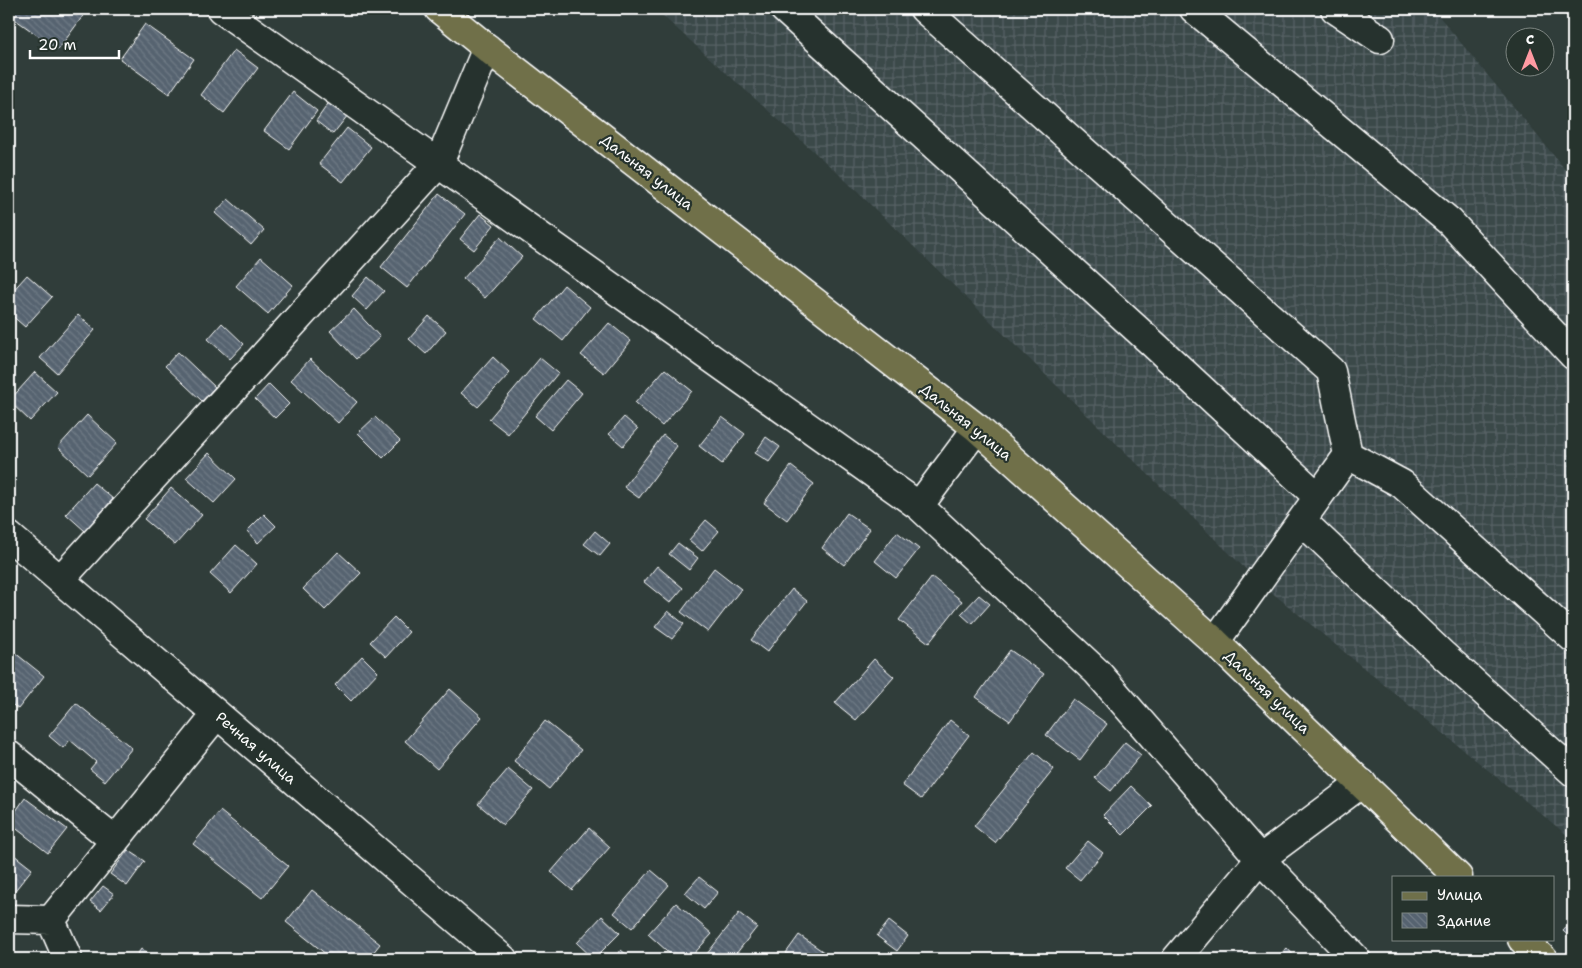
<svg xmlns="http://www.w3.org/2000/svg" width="1582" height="968" font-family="'Shantell Sans',sans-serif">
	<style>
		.industrial { fill: url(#industrial-grid) }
		.building { fill: url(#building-back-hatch); stroke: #fff }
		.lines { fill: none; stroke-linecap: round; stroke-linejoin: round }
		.minor-casing { stroke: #fff; stroke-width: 31 }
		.major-casing { stroke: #fff; stroke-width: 31 }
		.minor { stroke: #26332d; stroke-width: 28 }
		.major { stroke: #6f704a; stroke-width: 28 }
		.labels { text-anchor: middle; stroke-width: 4.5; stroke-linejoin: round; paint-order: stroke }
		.street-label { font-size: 15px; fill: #fff; stroke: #26332d }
	</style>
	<defs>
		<pattern id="industrial-grid" width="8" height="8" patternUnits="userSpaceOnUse" patternTransform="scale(1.25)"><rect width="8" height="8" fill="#3b484a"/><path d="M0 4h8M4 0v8" fill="none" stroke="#586365"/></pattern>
		<pattern id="building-back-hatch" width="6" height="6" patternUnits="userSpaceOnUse" patternTransform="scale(1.25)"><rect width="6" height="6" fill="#566370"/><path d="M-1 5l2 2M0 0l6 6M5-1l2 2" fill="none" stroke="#6f7a85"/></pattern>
	</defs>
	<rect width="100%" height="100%" fill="#303d3a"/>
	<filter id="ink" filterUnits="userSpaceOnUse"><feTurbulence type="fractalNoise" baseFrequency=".02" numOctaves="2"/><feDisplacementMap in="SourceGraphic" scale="10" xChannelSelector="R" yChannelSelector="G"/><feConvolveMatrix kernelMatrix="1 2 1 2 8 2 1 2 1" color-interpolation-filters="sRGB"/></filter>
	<g filter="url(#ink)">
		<!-- industrial -->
		<path class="industrial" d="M 655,9 L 1433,9 L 1573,179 L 1573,840 L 1258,581 L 841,176 Z"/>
		<!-- building -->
		<path class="building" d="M 9,9 L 88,9 L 58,50 L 9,15 Z
			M 145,24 L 194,59 L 169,94 L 120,59 Z
			M 234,50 L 258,68 L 224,113 L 201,95 Z
			M 293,92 L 317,111 L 289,149 L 264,131 Z
			M 330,101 L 348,115 L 333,134 L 316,121 Z
			M 347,128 L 371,147 L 343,182 L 319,164 Z
			M 439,194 L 465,214 L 407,288 L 381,267 Z
			M 228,199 L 264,230 L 251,245 L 215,213 Z
			M 480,214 L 494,225 L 474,250 L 460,239 Z
			M 500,237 L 522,257 L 485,298 L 463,279 Z
			M 261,257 L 293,285 L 268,314 L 236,286 Z
			M 27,275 L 52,297 L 25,327 L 9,313 L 9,295 Z
			M 368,277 L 384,291 L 367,310 L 352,296 Z
			M 564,285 L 590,307 L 563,341 L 536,319 Z
			M 354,309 L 380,337 L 356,359 L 330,331 Z
			M 78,315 L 95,330 L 57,373 L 40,358 Z
			M 429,316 L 446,331 L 426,354 L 409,339 Z
			M 222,323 L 244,344 L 230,359 L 208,339 Z
			M 609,323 L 631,341 L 604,373 L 581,355 Z
			M 178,352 L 215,387 L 202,401 L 165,366 Z
			M 493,357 L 510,373 L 478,407 L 461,393 Z
			M 540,358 L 558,373 L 508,434 L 489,419 Z
			M 310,359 L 357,402 L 338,423 L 291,380 Z
			M 665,369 L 692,391 L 662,426 L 635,403 Z
			M 35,372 L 57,392 L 30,421 L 9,401 Z
			M 566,380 L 582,393 L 551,430 L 535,416 Z
			M 269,384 L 289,404 L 275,418 L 255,399 Z
			M 87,415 L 117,443 L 88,475 L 58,447 Z
			M 375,417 L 400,441 L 383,458 L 358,433 Z
			M 624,417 L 638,429 L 623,446 L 609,434 Z
			M 722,417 L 745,434 L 722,464 L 699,446 Z
			M 663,435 L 677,446 L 639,498 L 624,487 Z
			M 766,437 L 780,447 L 769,462 L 755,453 Z
			M 209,453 L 236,479 L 214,503 L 186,478 Z
			M 791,466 L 814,484 L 787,520 L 764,503 Z
			M 94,483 L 113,499 L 85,531 L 66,514 Z
			M 171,488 L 202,515 L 175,545 L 144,519 Z
			M 847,513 L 870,529 L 844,565 L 822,548 Z
			M 264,514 L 276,526 L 258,543 L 247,531 Z
			M 706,520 L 719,531 L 702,551 L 689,540 Z
			M 595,531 L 610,544 L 600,556 L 584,544 Z
			M 897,532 L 919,549 L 896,578 L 875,561 Z
			M 678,543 L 698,558 L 689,570 L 669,554 Z
			M 236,545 L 257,564 L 231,593 L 210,574 Z
			M 338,552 L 361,573 L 325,610 L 303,589 Z
			M 657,566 L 683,588 L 670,603 L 644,582 Z
			M 714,568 L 741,589 L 708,632 L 681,612 Z
			M 932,577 L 962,601 L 929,643 L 899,620 Z
			M 792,589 L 807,601 L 767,652 L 751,640 Z
			M 979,595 L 990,604 L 972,624 L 961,614 Z
			M 668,611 L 684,624 L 672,639 L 655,627 Z
			M 394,617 L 409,632 L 386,657 L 370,642 Z
			M 9,648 L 44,676 L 18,709 L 9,702 Z
			M 1010,650 L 1044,674 L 1010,721 L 976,697 Z
			M 362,656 L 378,672 L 351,701 L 335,685 Z
			M 874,659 L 894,677 L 856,720 L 835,703 Z
			M 450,689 L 482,717 L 437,769 L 405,741 Z
			M 1073,699 L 1107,724 L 1080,760 L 1046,735 Z
			M 76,703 L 132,748 L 105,781 L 90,769 L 96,762 L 70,740 L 63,748 L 49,736 Z
			M 950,720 L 969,735 L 921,799 L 902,785 Z
			M 545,721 L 581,750 L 549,789 L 514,761 Z
			M 1125,742 L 1141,755 L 1111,791 L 1095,778 Z
			M 1034,752 L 1054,769 L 995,843 L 974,826 Z
			M 508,769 L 533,790 L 503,825 L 478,804 Z
			M 1131,786 L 1152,806 L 1123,835 L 1103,815 Z
			M 25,798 L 67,829 L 48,853 L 9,823 L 9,821 Z
			M 220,811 L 288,866 L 262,898 L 193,844 Z
			M 589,828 L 610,847 L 572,890 L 551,872 Z
			M 1088,841 L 1103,853 L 1080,880 L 1065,868 Z
			M 128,850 L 145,861 L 127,886 L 110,874 Z
			M 9,851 L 32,869 L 9,898 Z
			M 651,870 L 669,885 L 632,928 L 614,913 Z
			M 699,877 L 718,892 L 704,909 L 685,893 Z
			M 103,886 L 114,894 L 101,910 L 90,902 Z
			M 312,890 L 380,944 L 368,959 L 332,959 L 286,922 Z
			M 676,903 L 712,934 L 689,959 L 676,959 L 648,934 Z
			M 739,913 L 757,927 L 732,959 L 703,959 Z
			M 602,916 L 620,933 L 594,959 L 577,943 Z
			M 1573,920 L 1573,940 L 1563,931 Z
			M 889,921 L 908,936 L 897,951 L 877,936 Z
			M 799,935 L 831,957 L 830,959 L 796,959 L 786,953 Z
			M 1287,948 L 1297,959 L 1275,959 Z
			M 141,949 L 155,959 L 134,959 Z
			M 621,950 L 632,959 L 614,959 Z"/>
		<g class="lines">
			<defs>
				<path id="minor" d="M 221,9 L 919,506 L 1097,672 L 1260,859 L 1356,959
					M 784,9 L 1151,342 L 1318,497
					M 924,9 L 1331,371 L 1348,455 L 1215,642
					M 1194,9 L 1450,222 L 1573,355
					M 1335,9 L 1380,39
					M 1348,455 L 1402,484 L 1573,638
					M 919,506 L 977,428
					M 1302,521 L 1442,654 L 1573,772
					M 9,536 L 503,959
					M 60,580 L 439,163 L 487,48
					M 9,755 L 115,841
					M 9,919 L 51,920
					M 68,959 L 51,920 L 217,714
					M 1176,959 L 1260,859 L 1362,783"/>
				<path id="major" d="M 439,9 L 487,48 L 977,428 L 1215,642 L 1458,877
					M 1522,939 L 1543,959"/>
			</defs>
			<!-- minor casing -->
			<use href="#minor" class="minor-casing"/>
			<!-- major casing -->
			<use href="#major" class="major-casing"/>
			<!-- minor -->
			<use href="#minor" class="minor"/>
			<!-- major -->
			<use href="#major" class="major"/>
		</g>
	</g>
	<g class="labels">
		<!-- street labels -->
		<g class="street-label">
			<text transform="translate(647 172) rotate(38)" y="5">Дальняя улица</text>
			<text transform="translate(966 422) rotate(39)" y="5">Дальняя улица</text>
			<text transform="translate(1267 692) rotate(44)" y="5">Дальняя улица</text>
			<text transform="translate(256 748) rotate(41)" y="5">Речная улица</text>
		</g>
	</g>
	<!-- margin -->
	<rect width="1582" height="968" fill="none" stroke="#26332d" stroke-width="30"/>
	<rect x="15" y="15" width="1552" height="938" fill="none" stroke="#fff" stroke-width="2" filter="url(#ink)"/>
	<!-- legend -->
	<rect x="1392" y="876" width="162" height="65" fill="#26332d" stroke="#7d8581"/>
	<rect x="1402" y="892" width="25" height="8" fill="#6f704a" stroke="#7d8581"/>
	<text x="1437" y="900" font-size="15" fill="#ffffff">Улица</text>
	<rect x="1402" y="913" width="25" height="15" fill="url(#building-back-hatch)" stroke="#7d8581"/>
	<text x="1437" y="926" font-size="15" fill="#ffffff">Здание</text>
	<!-- north arrow -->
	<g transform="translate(1530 52)"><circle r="24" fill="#26332d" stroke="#7d8581"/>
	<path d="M0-4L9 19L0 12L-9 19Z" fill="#ff9aa2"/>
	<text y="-8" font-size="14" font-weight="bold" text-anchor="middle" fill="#ffffff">С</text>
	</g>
	<!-- scale -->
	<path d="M30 50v8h89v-8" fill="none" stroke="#ffffff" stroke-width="2.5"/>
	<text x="38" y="50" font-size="15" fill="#ffffff" stroke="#26332d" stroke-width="4" paint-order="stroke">20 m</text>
</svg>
